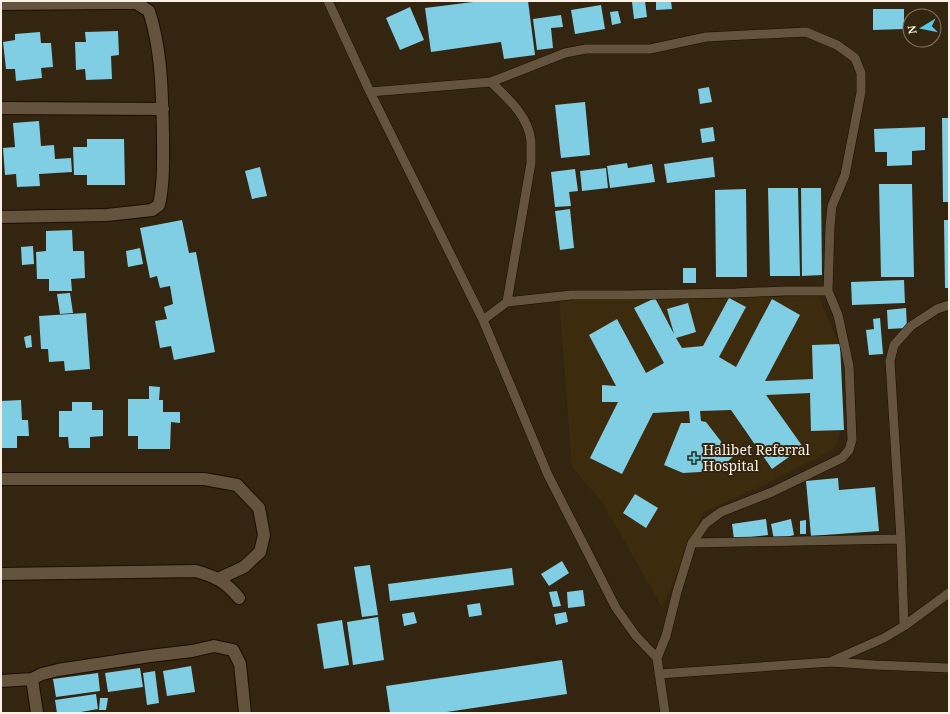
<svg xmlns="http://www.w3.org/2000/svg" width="950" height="714" font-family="'Noto Serif',serif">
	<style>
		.built { fill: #3d2b0e }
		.building { fill: #80cee3 }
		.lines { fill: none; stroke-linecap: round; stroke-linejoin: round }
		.lane-casing { stroke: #1b0e00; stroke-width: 10 }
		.street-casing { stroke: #1b0e00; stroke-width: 14 }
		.lane { stroke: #64543d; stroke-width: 9 }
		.street { stroke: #64543d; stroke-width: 12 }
		.poi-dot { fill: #58c9e3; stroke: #33250f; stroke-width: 1.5 }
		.labels { text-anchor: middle; stroke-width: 4; stroke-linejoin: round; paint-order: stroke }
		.poi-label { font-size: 14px; fill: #faf0e3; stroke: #33250f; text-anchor: start }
	</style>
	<rect width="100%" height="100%" fill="#33250f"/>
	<!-- built -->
	<path class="built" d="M 818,296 L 838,341 L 841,430 L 834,449 L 762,486 L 704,512 L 662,607 L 602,502 L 572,467 L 559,299 Z"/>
	<!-- building -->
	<path class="building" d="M 481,1 L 528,1 L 535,55 L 504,59 L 501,42 L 431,52 L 425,8 Z
		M 645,1 L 647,17 L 634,19 L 632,2 Z
		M 656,1 L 671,1 L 672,9 L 656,10 Z
		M 601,5 L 605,29 L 575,34 L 571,10 Z
		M 410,7 L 424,40 L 400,50 L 386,18 Z
		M 873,9 L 904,9 L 904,29 L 873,30 Z
		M 618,11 L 621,23 L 612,25 L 610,12 Z
		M 561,15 L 563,27 L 551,28 L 553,48 L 537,50 L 533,19 Z
		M 118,31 L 119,55 L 111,56 L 112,79 L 86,80 L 85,69 L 76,70 L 75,42 L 86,42 L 85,32 Z
		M 40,32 L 41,43 L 51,43 L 53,67 L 41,68 L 42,78 L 16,81 L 15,69 L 6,69 L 3,42 L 15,40 L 15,34 Z
		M 709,87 L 712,102 L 700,104 L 698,89 Z
		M 585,102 L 590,155 L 561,158 L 555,105 Z
		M 942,118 L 949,118 L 949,202 L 943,202 Z
		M 39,121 L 41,146 L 54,145 L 55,159 L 71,158 L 72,172 L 39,174 L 40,186 L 17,187 L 16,174 L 5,175 L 3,148 L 15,147 L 13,123 Z
		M 713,127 L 715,141 L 702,143 L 700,129 Z
		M 925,127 L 925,150 L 912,151 L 912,165 L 887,166 L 887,152 L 875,152 L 874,129 Z
		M 87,139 L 124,139 L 125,185 L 87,185 L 87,175 L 74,175 L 73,147 L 87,147 Z
		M 713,157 L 715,177 L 667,183 L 664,164 Z
		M 627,163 L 628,168 L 652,164 L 655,182 L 610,188 L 607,166 Z
		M 260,167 L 267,196 L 252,199 L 245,171 Z
		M 606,168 L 608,188 L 582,191 L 580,171 Z
		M 575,169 L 578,191 L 569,192 L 571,206 L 555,207 L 551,172 Z
		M 879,184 L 912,184 L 914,277 L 881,277 Z
		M 768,188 L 798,188 L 800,276 L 770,276 Z
		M 801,188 L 821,188 L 822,275 L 802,276 Z
		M 746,189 L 747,277 L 716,277 L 715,190 Z
		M 570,209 L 574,248 L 560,250 L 555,211 Z
		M 182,220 L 189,253 L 196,252 L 215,352 L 174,360 L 171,346 L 160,348 L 155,321 L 167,319 L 164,307 L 173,304 L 170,286 L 160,288 L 157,276 L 150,278 L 140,228 Z
		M 944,220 L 949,220 L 949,288 L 945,288 Z
		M 72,230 L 73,251 L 84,251 L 85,278 L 71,279 L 72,291 L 49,291 L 49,279 L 37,279 L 36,252 L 46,251 L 46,231 Z
		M 33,246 L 34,264 L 22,265 L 21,247 Z
		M 140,248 L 143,264 L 128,267 L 126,251 Z
		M 683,268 L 696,268 L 696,283 L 683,283 Z
		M 904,280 L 905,303 L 852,305 L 851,282 Z
		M 70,293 L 73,313 L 60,314 L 57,294 Z
		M 655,298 L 674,334 L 667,309 L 688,303 L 696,332 L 676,338 L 682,348 L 703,346 L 729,298 L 746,307 L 719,357 L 736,367 L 772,299 L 800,315 L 765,381 L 813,379 L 812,345 L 840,344 L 844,430 L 811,431 L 810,393 L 766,395 L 803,447 L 772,469 L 731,410 L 700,411 L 701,421 L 706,422 L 733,457 L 716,471 L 683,473 L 664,465 L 681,423 L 690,423 L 689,411 L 653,413 L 622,474 L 590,458 L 618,402 L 602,402 L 602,385 L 616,386 L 589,335 L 617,319 L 646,373 L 664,363 L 634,308 Z
		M 906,308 L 907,328 L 888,329 L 887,310 Z
		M 86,313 L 90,369 L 65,371 L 64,361 L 49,362 L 48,349 L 41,349 L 39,316 Z
		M 880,318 L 883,354 L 869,355 L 866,330 L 874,329 L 873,319 Z
		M 31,335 L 32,347 L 26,348 L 24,337 Z
		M 149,386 L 160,387 L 159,400 L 163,400 L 163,412 L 180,412 L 180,423 L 171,422 L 170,449 L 138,449 L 138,436 L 128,436 L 128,399 L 149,399 Z
		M 21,400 L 22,420 L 28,420 L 29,436 L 17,436 L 17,448 L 1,448 L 1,401 Z
		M 72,402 L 92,402 L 92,410 L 103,410 L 103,436 L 90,437 L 90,448 L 69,448 L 68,437 L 59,437 L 59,411 L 72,411 Z
		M 838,478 L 839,490 L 875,487 L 879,531 L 811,536 L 806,481 Z
		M 635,494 L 658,508 L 646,528 L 623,513 Z
		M 766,519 L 768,535 L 734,539 L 732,524 Z
		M 791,519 L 794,535 L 774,540 L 771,524 Z
		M 806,520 L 806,534 L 800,534 L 800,521 Z
		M 562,561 L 569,573 L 549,586 L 541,574 Z
		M 370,565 L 378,615 L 362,617 L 354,567 Z
		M 512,568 L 514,585 L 390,601 L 388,584 Z
		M 583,590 L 585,606 L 568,608 L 567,592 Z
		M 557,591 L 561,606 L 553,607 L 549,592 Z
		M 480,603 L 482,615 L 469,617 L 467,605 Z
		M 414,612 L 417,623 L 404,626 L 402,614 Z
		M 566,612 L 568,622 L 556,625 L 554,614 Z
		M 378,617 L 384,660 L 353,665 L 347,622 Z
		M 342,620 L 349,665 L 324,669 L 317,624 Z
		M 562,660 L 567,694 L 440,713 L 390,713 L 386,686 Z
		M 191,666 L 195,692 L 167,696 L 163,671 Z
		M 140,668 L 143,687 L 108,692 L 105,673 Z
		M 155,671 L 159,703 L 147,705 L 143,673 Z
		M 98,673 L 100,691 L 56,697 L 53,679 Z
		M 96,694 L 98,709 L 75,713 L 57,713 L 55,700 Z
		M 100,698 L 108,698 L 106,710 L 99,710 Z"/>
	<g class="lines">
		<defs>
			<path id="lane" d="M 328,1 L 370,92 L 483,320 L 548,475 L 616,608 L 636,636 L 657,658 L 666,636 L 677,592 L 692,543 L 706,523 L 721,512 L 772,492 L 842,458 L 849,450 L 852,440 L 849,366 L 838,315 L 828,291 L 785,291 L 736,293 L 627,295 L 571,295 L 507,302 L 531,163 C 531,156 531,148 531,141 C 528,115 508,99 491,82
				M 370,92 L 491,82 L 565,53 L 586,49 L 650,49 L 706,37 L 806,32 L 837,45 L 855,58 L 861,73 L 861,92 L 845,175 L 832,206 L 830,226 L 828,291
				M 483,320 L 507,302
				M 692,543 L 901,539
				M 904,626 L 901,539 L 890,361 L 894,345 L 911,326 L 937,309 L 949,305
				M 657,658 L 665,713
				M 832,661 L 884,638 L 904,626 L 949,593
				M 659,674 L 831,662 L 875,665 L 949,668"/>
			<path id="street" d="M 1,4 L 110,3 L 136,3 L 149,11 C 162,51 162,94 163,135 C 163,159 164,182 159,205 L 152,210 L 107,215 L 1,217
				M 1,108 L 163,109
				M 1,479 L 204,479 L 237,485 L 259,508 L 264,535 L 260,552 L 244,567 L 218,579
				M 1,574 L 196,571 C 216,577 225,581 239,598
				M 32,679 L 42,674 L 58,670 L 150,656 L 192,651 L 214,646 L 233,650 L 240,664 L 245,713
				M 1,681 L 32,679 L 37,713"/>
		</defs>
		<!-- lane casing -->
		<use href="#lane" class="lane-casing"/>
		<!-- street casing -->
		<use href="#street" class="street-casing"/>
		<!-- lane -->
		<use href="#lane" class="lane"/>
		<!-- street -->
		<use href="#street" class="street"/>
	</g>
	<!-- markers -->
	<path class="poi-dot" d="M692 452h4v4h4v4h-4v4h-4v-4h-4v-4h4z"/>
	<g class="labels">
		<!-- poi labels -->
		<g class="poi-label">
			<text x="703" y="455">Halibet Referral<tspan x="703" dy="16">Hospital</tspan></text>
		</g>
	</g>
	<!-- border -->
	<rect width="950" height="714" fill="none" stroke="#faf0e3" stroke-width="4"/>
	<!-- north arrow -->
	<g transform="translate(922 28) rotate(260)"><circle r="19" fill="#33250f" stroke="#837664"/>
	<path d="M0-3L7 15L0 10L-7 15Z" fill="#58c9e3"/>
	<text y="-6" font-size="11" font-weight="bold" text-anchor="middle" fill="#faf0e3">N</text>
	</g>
</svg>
